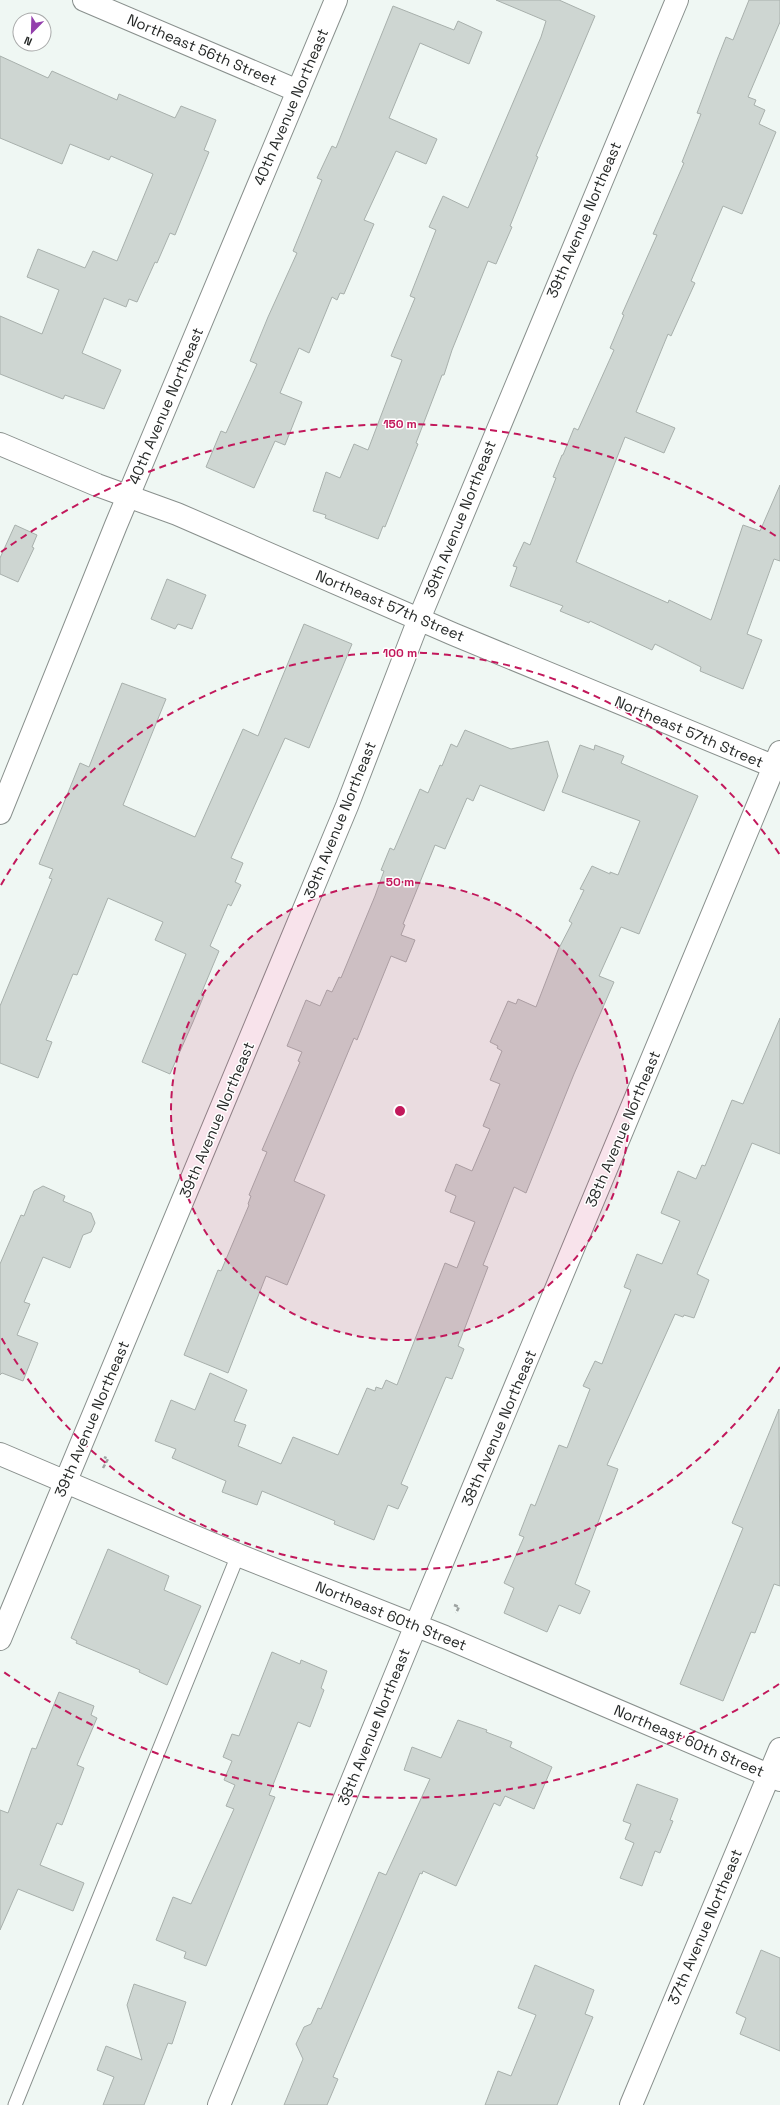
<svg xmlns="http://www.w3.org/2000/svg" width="780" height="2105" font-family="'Space Grotesk',sans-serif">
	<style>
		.building { fill: #ced6d2; stroke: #a8b0ac }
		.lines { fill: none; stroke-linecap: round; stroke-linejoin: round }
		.lane-casing { stroke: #89908d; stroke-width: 15 }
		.street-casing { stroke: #89908d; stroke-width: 24 }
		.secondary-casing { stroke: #89908d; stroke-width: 24 }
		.path { stroke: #9da3a1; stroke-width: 2.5; stroke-dasharray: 4 2; stroke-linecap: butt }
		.lane { stroke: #fff; stroke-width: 13 }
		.street { stroke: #fff; stroke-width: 22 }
		.secondary { stroke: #fff; stroke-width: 22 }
		.ring { fill: none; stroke: #c2185b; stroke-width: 2; stroke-dasharray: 7 5 }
		.labels { text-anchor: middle; stroke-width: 3; stroke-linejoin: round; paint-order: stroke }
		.street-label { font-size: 15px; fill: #262928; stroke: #fff }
		.centre { fill: #c2185b; stroke: #fff; stroke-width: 2 }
		.ring-label { font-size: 12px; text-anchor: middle; font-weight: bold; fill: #c2185b; stroke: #fff; stroke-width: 3; stroke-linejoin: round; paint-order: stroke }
	</style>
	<rect width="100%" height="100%" fill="#eff7f3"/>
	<!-- building -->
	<path class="building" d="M 496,0 L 559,0 L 595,16 L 536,156 L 538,157 L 510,226 L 512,227 L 496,264 L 488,261 L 452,350 L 444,375 L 442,375 L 416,443 L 418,444 L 385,527 L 383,526 L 378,539 L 325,518 L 326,515 L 313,511 L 326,472 L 340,478 L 354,444 L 368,450 L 402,360 L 391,356 L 415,298 L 410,296 L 436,230 L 429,227 L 443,196 L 468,208 L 541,37 L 546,21 Z
		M 749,0 L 780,0 L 780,22 L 748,97 L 756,100 L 754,105 L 765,110 L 759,124 L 776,132 L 742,214 L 723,206 L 691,281 L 695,283 L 671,336 L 668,334 L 636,412 L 675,428 L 664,453 L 625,437 L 576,562 L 668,603 L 669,600 L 711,620 L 743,525 L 760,531 L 780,485 L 780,561 L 774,559 L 747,634 L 762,640 L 743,689 L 700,671 L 701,667 L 655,644 L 652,650 L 590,621 L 589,623 L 560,611 L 563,606 L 510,586 L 517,567 L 513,566 L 524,542 L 530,545 L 556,478 L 553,477 L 562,455 L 563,455 L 574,428 L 578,430 L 614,350 L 610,348 L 624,315 L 622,314 L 657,235 L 653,234 L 684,163 L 682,162 L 701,114 L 697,113 L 717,60 L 726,37 L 733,40 Z
		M 393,6 L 454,30 L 458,21 L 482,32 L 469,64 L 420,43 L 389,118 L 437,139 L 426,164 L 396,151 L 364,220 L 374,224 L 344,294 L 340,293 L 337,300 L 332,297 L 309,353 L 299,348 L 280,393 L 302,402 L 285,445 L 275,441 L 254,488 L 206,467 L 221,431 L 226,433 L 257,364 L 250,361 L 268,317 L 297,253 L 293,251 L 322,180 L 317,178 L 332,146 L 336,148 Z
		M 0,56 L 48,78 L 52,71 L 117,100 L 119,94 L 175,118 L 181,106 L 216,120 L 204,150 L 209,152 L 175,235 L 170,233 L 157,263 L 155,262 L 137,302 L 129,299 L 126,307 L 104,298 L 82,353 L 121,370 L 104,409 L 65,395 L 63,399 L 0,374 L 0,316 L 42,334 L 59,290 L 27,277 L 38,249 L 85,268 L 93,251 L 117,261 L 153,174 L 111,156 L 109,160 L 70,144 L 62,164 L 0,138 Z
		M 15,525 L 37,535 L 32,547 L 34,548 L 18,582 L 0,574 L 0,558 Z
		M 167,579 L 206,595 L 192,629 L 178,624 L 175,629 L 151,619 Z
		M 304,624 L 352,644 L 309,748 L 285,738 L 231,858 L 243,863 L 235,882 L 241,885 L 231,906 L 228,904 L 210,946 L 219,951 L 201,994 L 204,995 L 193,1022 L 170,1074 L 142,1062 L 186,954 L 155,940 L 163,922 L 108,898 L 77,975 L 73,974 L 46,1040 L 52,1042 L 38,1078 L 0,1063 L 0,1006 L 52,879 L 49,878 L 53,869 L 39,864 L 80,763 L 89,767 L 122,683 L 166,699 L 123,805 L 195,837 L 243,729 L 258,736 Z
		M 465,730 L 511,749 L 548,741 L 558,776 L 544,811 L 480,785 L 473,801 L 467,798 L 445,849 L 435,845 L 403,924 L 405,925 L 401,935 L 415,940 L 406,962 L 391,956 L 357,1040 L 354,1038 L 294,1181 L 325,1195 L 287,1285 L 266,1276 L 228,1373 L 184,1355 L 218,1270 L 221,1271 L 249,1205 L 248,1204 L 251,1196 L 249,1195 L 267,1152 L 262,1150 L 300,1062 L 298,1061 L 302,1052 L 287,1046 L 306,1000 L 320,1006 L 327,990 L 332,992 L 339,977 L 341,978 L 375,896 L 384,871 L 381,870 L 390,848 L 394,850 L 420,789 L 428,793 L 440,765 L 442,766 L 451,744 L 457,747 Z
		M 580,745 L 594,750 L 595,745 L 624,756 L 621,763 L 698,796 L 639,934 L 621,927 L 599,976 L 614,982 L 574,1074 L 526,1193 L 514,1187 L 483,1265 L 488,1267 L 458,1346 L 464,1349 L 452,1379 L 446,1377 L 401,1484 L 408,1487 L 398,1509 L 388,1505 L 374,1540 L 334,1524 L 335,1521 L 262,1491 L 257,1505 L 222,1492 L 226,1481 L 172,1458 L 176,1449 L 155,1441 L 171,1400 L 195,1410 L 210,1373 L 247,1390 L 234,1421 L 246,1425 L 238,1446 L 281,1464 L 293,1437 L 338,1455 L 367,1388 L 375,1391 L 376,1387 L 382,1389 L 386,1380 L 397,1385 L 445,1263 L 457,1268 L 475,1222 L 450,1212 L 456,1196 L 445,1191 L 456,1164 L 472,1171 L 490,1129 L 483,1126 L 500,1084 L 490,1080 L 502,1051 L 497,1048 L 498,1046 L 490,1042 L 508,1001 L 516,1004 L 518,999 L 536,1007 L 558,950 L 572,923 L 569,921 L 584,890 L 580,889 L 592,866 L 610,874 L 610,872 L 618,875 L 640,821 L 562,792 Z
		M 780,1018 L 780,1154 L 752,1143 L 697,1274 L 709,1280 L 694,1318 L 684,1315 L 683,1317 L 675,1314 L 607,1465 L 618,1469 L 575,1584 L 590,1591 L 580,1614 L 559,1605 L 547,1632 L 504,1613 L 514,1588 L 504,1583 L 524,1537 L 519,1535 L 531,1504 L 535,1506 L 559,1445 L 567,1448 L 590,1389 L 583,1386 L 595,1361 L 602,1364 L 631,1290 L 624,1287 L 637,1254 L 662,1264 L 680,1221 L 661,1213 L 678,1171 L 696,1179 L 702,1165 L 705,1166 L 732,1100 L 743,1104 Z
		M 43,1186 L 65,1196 L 63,1201 L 91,1213 L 95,1223 L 91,1232 L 83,1235 L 70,1268 L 43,1257 L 24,1302 L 30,1304 L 17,1335 L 38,1343 L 23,1381 L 2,1373 L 0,1375 L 0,1264 L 21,1215 L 24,1216 L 34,1191 Z
		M 779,1409 L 780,1586 L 774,1584 L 755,1633 L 751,1632 L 723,1701 L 680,1684 L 743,1528 L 732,1523 Z
		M 108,1549 L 169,1576 L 164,1590 L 201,1606 L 167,1685 L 139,1672 L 140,1670 L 76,1643 L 77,1641 L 71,1638 Z
		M 272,1652 L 300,1664 L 301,1660 L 327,1671 L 321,1688 L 324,1690 L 310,1727 L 298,1722 L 269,1795 L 275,1797 L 206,1966 L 184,1958 L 186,1952 L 156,1940 L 173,1897 L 191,1904 L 234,1809 L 226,1806 L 235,1785 L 224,1780 L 232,1761 L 223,1757 L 232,1734 L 239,1736 Z
		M 59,1692 L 94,1706 L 91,1715 L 97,1718 L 77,1765 L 84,1768 L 62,1825 L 57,1823 L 40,1865 L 84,1883 L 73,1911 L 18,1889 L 0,1930 L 0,1810 L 8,1813 L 32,1748 L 36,1749 Z
		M 458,1720 L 487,1730 L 486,1732 L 512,1742 L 510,1747 L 552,1767 L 534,1809 L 505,1796 L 500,1806 L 494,1803 L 456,1886 L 423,1871 L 422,1874 L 420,1873 L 333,2077 L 338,2079 L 327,2105 L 284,2105 L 303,2059 L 296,2044 L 304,2027 L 311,2024 L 318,2008 L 321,2009 L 379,1872 L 386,1875 L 430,1779 L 404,1770 L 412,1747 L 441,1758 Z
		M 637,1784 L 678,1799 L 670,1820 L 673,1821 L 660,1853 L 655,1851 L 642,1886 L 620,1878 L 634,1843 L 625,1839 L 631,1824 L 623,1821 Z
		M 761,1950 L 780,1958 L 780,2051 L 740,2034 L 746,2018 L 736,2013 Z
		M 535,1965 L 594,1990 L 585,2014 L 593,2017 L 557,2105 L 485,2105 L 498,2071 L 511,2076 L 536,2015 L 518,2008 Z
		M 134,1984 L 186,2002 L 172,2044 L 168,2043 L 144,2105 L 103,2105 L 114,2077 L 97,2070 L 106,2046 L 142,2060 L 127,2005 Z"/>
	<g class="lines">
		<defs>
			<path id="lane" d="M 15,2105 L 238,1555"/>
			<path id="street" d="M 84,0 L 298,91
				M 0,444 L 97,485 L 177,514 L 453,634 L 780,769
				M 0,1454 L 238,1555 L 445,1637 L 780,1780
				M 0,1639 L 347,806 L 419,619 L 677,0
				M 219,2105 L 416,1625 L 780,752
				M 631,2105 L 780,1749"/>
			<path id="secondary" d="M 0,813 L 116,525 L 336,0"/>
		</defs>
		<!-- lane casing -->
		<use href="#lane" class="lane-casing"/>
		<!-- street casing -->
		<use href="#street" class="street-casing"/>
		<!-- secondary casing -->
		<use href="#secondary" class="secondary-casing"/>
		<!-- path -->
		<path class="path" d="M 103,1468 L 108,1459 L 104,1457
			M 454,1605 L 459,1607 L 456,1613"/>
		<!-- lane -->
		<use href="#lane" class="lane"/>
		<!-- street -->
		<use href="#street" class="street"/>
		<!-- secondary -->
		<use href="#secondary" class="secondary"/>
	</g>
	<!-- distance rings -->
	<circle cx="400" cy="1111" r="229" fill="#c2185b" fill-opacity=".12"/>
	<g class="ring">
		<circle cx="400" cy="1111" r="229"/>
		<path d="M780 1367A458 458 0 0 1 1 1337M1 885A458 458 0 0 1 780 855"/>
		<path d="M779 1684A687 687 0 0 1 1 1670M1 552A687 687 0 0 1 779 538"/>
	</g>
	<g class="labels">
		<!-- street labels -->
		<g class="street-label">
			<text transform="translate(202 50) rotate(23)" y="5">Northeast 56th Street</text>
			<text transform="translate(291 107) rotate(-67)" y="5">40th Avenue Northeast</text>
			<text transform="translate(584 220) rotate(-67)" y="5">39th Avenue Northeast</text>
			<text transform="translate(166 406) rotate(-67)" y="5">40th Avenue Northeast</text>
			<text transform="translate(460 519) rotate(-68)" y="5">39th Avenue Northeast</text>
			<text transform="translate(390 606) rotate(23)" y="5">Northeast 57th Street</text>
			<text transform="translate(689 732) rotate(23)" y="5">Northeast 57th Street</text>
			<text transform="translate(340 820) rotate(-68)" y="5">39th Avenue Northeast</text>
			<text transform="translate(217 1120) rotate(-67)" y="5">39th Avenue Northeast</text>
			<text transform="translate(623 1129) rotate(-67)" y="5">38th Avenue Northeast</text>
			<text transform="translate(92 1419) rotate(-67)" y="5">39th Avenue Northeast</text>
			<text transform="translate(499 1428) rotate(-67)" y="5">38th Avenue Northeast</text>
			<text transform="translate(391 1616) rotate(22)" y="5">Northeast 60th Street</text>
			<text transform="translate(374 1727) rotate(-68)" y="5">38th Avenue Northeast</text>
			<text transform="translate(689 1741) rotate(23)" y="5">Northeast 60th Street</text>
			<text transform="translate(705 1927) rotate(-67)" y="5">37th Avenue Northeast</text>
		</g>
	</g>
	<circle cx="400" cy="1111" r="6" class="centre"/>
	<g class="ring-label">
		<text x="400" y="428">150 m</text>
		<text x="400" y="657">100 m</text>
		<text x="400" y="886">50 m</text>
	</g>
	<!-- north arrow -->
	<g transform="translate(32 32) rotate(203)"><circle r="19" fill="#ffffff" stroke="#a8a9a9"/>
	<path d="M0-3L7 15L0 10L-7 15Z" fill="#933fac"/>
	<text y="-6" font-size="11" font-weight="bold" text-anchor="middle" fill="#262928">N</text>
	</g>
</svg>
